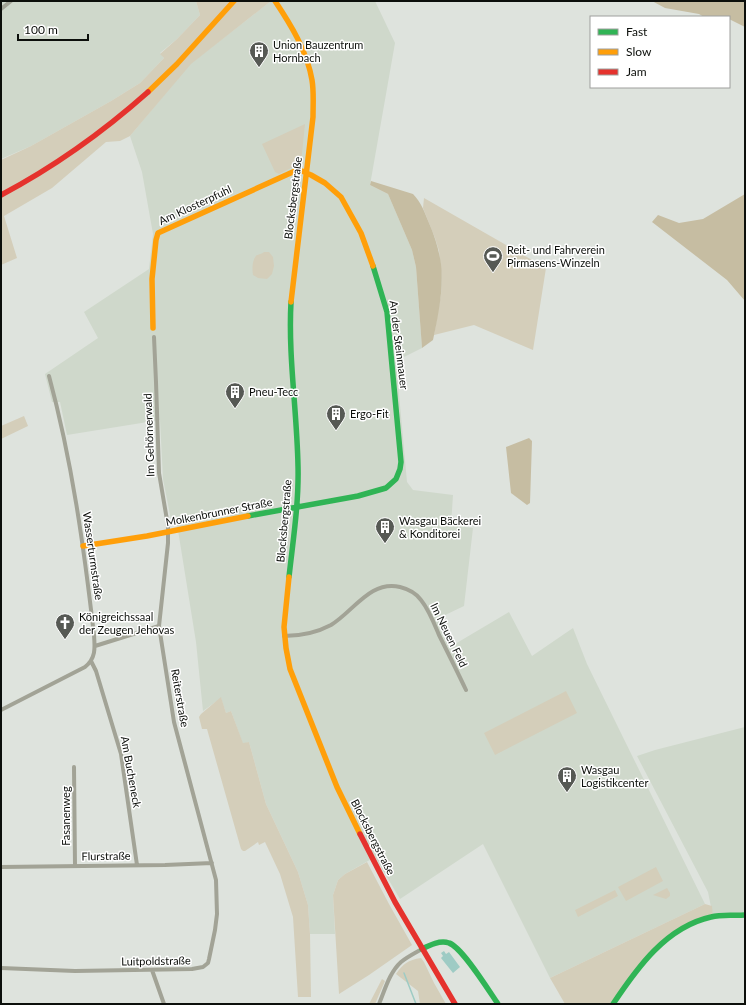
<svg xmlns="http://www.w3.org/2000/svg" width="746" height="1005" font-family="Lato,sans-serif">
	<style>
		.built { fill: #cfd8cb }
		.green { fill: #d4ceba }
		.forest { fill: #c6bda2 }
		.water { fill: #9ecbc4 }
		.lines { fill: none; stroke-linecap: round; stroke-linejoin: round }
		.stream { stroke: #9ecbc4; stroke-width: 1.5 }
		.street { stroke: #a2a396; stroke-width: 4 }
		.fast { stroke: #30b455; stroke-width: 5.5 }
		.slow { stroke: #ff9f0a; stroke-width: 5.5 }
		.jam { stroke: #e5322d; stroke-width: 5.5 }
		.labels { text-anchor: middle; stroke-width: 3; stroke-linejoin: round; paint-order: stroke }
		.poi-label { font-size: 11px; fill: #0c0f0b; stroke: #fff; text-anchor: start }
		.street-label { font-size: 11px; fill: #0c0f0b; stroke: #fff }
	</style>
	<rect width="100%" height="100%" fill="#dee3dd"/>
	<!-- built -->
	<path class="built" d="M 1,1 L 196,1 L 200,15 L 177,39 L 160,53 L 164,58 L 140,83 L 111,101 L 31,146 L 1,159 Z
		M 271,1 L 375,1 L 395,43 L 370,185 L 388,194 L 412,250 L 416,267 L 422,348 L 396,361 L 407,482 L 413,490 L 453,495 L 451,525 L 473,528 L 464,606 L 441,617 L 455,644 L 509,612 L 532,656 L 573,628 L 587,664 L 705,904 L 550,978 L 483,844 L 400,899 L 375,857 L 345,874 L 338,880 L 333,895 L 335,934 L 310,934 L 308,905 L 298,872 L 266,804 L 249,742 L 243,744 L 231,711 L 226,713 L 221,698 L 203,711 L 196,642 L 177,524 L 172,525 L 163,479 L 160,420 L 67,435 L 60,402 L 52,402 L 45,374 L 98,338 L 84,312 L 149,269 L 153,234 L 142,172 L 130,136 L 190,64 Z
		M 745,727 L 745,916 L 713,917 L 708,892 L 637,756 L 655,750 Z"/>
	<!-- green -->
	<path class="green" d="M 196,1 L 271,1 L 191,64 L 130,136 L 120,141 L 106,142 L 52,188 L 4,216 L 17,258 L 1,265 L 1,160 L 31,146 L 111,101 L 140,83 L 164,58 L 160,54 L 177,39 L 200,15 Z
		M 305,124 L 301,163 L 279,174 L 275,172 L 262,144 Z
		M 424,198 L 546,268 L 533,350 L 474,325 L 434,335 L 441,294 L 442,278 L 439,251 L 435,238 L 423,208 Z
		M 264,252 L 269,252 L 273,257 L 274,266 L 272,274 L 267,279 L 258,278 L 253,275 C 252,269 252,259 257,255 C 258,255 263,253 264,252 Z
		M 24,416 L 28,426 L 1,439 L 1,426 Z
		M 566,691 L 577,713 L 495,755 L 484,733 Z
		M 221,697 L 226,713 L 231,711 L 243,743 L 249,742 L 266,804 L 298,872 L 308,905 L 310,934 L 311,997 L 298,997 L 293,917 L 280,874 L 265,842 L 259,845 L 258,842 L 245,851 L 243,851 L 241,849 L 207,729 L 202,729 L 199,717 L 201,714 Z
		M 367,862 L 389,904 L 412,945 L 369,975 L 339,994 L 333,895 L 338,880 L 345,874 Z
		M 656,867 L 663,881 L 626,901 L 618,887 Z
		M 667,888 L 670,893 L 670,896 L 666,899 L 653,895 Z
		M 615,890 L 618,896 L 578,917 L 575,910 Z
		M 705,904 L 712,906 L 713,917 L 694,922 L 655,949 L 613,1004 L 565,1004 L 550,978 Z
		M 421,958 L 424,962 L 434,983 L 446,1004 L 420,1004 L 418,991 L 396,974 C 403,964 408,960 421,958 Z
		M 382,979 L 385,981 L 375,1004 L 369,1004 Z"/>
	<!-- forest -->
	<path class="forest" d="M 652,1 L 745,1 L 745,27 L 729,19 L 729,17 L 704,17 L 699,14 L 665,8 Z
		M 371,181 L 413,194 C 421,202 425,213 429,223 C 435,237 439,250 441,264 C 444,288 438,317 433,340 L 422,348 L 416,267 L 412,250 L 388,194 L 370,185 Z
		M 745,194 L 745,301 L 727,280 L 652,222 L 658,215 L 679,223 L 703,219 Z
		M 529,438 L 532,441 L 530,503 L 527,505 L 511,493 L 506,447 Z"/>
	<!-- water -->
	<path class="water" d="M 444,951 L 446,954 L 449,952 L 460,967 L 453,973 L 441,958 L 443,956 L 441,953 Z"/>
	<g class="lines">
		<!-- stream -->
		<path class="stream" d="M 404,973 L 416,1004"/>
		<!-- street -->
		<path class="street" d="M 1,9 L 11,1
			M 284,636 C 301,636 316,633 331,625 C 354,611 370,580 400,587 C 408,589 416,593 421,600 C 429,610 434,623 439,635 C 448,653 457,671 466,690
			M 95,646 L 159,626
			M 91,661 L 96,671 L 121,754 L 137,865
			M 1,710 L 85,667 C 96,658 95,648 94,635 C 84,548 72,461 49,376
			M 74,767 L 75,866
			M 1,867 L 165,865 L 212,863
			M 1,968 L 75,971 L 192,969 L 203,967 L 208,963 L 209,959 L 215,930 L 217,914 L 216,880 L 174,722 L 159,626 L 168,543 L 168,526 L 159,473 L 156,382 L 154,337
			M 152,970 L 164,1004
			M 379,1004 C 385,990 389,973 401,962 C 407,957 415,953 422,949"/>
		<!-- fast -->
		<path class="fast" d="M 248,516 L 358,496 L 386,488 L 396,479 L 400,469 L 401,462 L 387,312 L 373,266
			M 289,577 C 293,540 299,503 298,466 C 297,411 288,356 291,302
			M 422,949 C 430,945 440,940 449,943 C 462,947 489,991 498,1004
			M 613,1004 C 637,968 666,927 711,917 C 722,914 734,916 745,915"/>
		<!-- slow -->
		<path class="slow" d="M 275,1 C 291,25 307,51 312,80 C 314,92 313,104 313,117 L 291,302
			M 148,92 L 177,64 L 234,1
			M 153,328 L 152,279 L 156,240 L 158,233 L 295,171 L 302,171 L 311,175 L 325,183 L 341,197 L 361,233 L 373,266
			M 83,546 L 147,536 L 248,516
			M 289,577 L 284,627 L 286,648 L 290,669 L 337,787 L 360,834"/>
		<!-- jam -->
		<path class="jam" d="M 1,195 C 54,167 103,132 148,92
			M 360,834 L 395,902 L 455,1004"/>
	</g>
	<!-- icons -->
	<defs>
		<symbol id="building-pin" viewBox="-11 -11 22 30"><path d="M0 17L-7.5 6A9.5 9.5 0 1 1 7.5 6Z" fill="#565954" stroke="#fff"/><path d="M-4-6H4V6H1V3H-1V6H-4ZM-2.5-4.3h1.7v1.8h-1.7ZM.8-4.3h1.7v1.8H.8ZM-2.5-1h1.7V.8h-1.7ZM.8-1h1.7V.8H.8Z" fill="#fff"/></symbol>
		<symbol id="stadium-pin" viewBox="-11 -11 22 30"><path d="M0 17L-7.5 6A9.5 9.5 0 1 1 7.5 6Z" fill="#565954" stroke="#fff"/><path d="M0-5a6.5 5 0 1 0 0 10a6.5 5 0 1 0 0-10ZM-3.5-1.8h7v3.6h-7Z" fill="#fff"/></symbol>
		<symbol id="church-pin" viewBox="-11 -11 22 30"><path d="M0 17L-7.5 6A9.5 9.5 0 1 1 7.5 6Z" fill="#565954" stroke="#fff"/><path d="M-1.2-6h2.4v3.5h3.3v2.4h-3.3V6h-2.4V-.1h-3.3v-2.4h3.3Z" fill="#fff"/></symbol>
	</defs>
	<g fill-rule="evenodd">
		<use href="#building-pin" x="248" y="40" width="22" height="30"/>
		<use href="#stadium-pin" x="482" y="245" width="22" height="30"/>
		<use href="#building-pin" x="224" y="381" width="22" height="30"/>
		<use href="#building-pin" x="325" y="403" width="22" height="30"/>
		<use href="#building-pin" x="374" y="516" width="22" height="30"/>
		<use href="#church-pin" x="54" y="612" width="22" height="30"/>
		<use href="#building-pin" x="556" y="765" width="22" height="30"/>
	</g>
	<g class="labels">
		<!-- poi labels -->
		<g class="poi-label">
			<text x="273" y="49">Union Bauzentrum<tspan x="273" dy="13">Hornbach</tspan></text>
			<text x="507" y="254">Reit- und Fahrverein<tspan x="507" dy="13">Pirmasens-Winzeln</tspan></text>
			<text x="249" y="396">Pneu-Tecc</text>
			<text x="350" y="418">Ergo-Fit</text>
			<text x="399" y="525">Wasgau Bäckerei<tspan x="399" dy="13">&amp; Konditorei</tspan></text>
			<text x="79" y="621">Königreichssaal<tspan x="79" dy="13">der Zeugen Jehovas</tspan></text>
			<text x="581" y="774">Wasgau<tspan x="581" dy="13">Logistikcenter</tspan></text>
		</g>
		<!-- street labels -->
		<g class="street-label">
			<text transform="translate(293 198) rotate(-83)" y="4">Blocksbergstraße</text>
			<text transform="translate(195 205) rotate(-25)" y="4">Am Klosterpfuhl</text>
			<text transform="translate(399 345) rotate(83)" y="4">An der Steinmauer</text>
			<text transform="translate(149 435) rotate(-92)" y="4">Im Gehörnerwald</text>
			<text transform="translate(219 512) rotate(-11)" y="4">Molkenbrunner Straße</text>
			<text transform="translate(284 521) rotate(-85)" y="4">Blocksbergstraße</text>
			<text transform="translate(93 556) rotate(82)" y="4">Wasserturmstraße</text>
			<text transform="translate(449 635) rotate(64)" y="4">Im Neuen Feld</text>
			<text transform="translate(180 698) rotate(80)" y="4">Reiterstraße</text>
			<text transform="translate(131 772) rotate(80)" y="4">Am Bucheneck</text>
			<text transform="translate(66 816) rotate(-90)" y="4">Fasanenweg</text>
			<text transform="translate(373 837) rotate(63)" y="4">Blocksbergstraße</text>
			<text transform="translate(106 856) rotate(-1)" y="4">Flurstraße</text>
			<text transform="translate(156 961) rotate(-1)" y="4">Luitpoldstraße</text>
		</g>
	</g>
	<!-- border -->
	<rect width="746" height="1005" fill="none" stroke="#0c0f0b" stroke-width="4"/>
	<!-- legend -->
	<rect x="590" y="16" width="140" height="72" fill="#ffffff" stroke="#9e9f9d"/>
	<rect x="598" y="29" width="20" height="6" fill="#30b455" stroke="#9e9f9d"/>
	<text x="626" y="36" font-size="12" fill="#0c0f0b">Fast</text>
	<rect x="598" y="49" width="20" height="6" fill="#ff9f0a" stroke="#9e9f9d"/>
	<text x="626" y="56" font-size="12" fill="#0c0f0b">Slow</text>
	<rect x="598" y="69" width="20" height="6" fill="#e5322d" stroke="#9e9f9d"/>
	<text x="626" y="76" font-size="12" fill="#0c0f0b">Jam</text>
	<!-- scale -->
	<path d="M18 34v6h70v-6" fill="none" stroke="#0c0f0b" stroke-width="2"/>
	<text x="24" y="34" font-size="12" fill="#0c0f0b" stroke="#ffffff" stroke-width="3" paint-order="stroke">100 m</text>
</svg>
